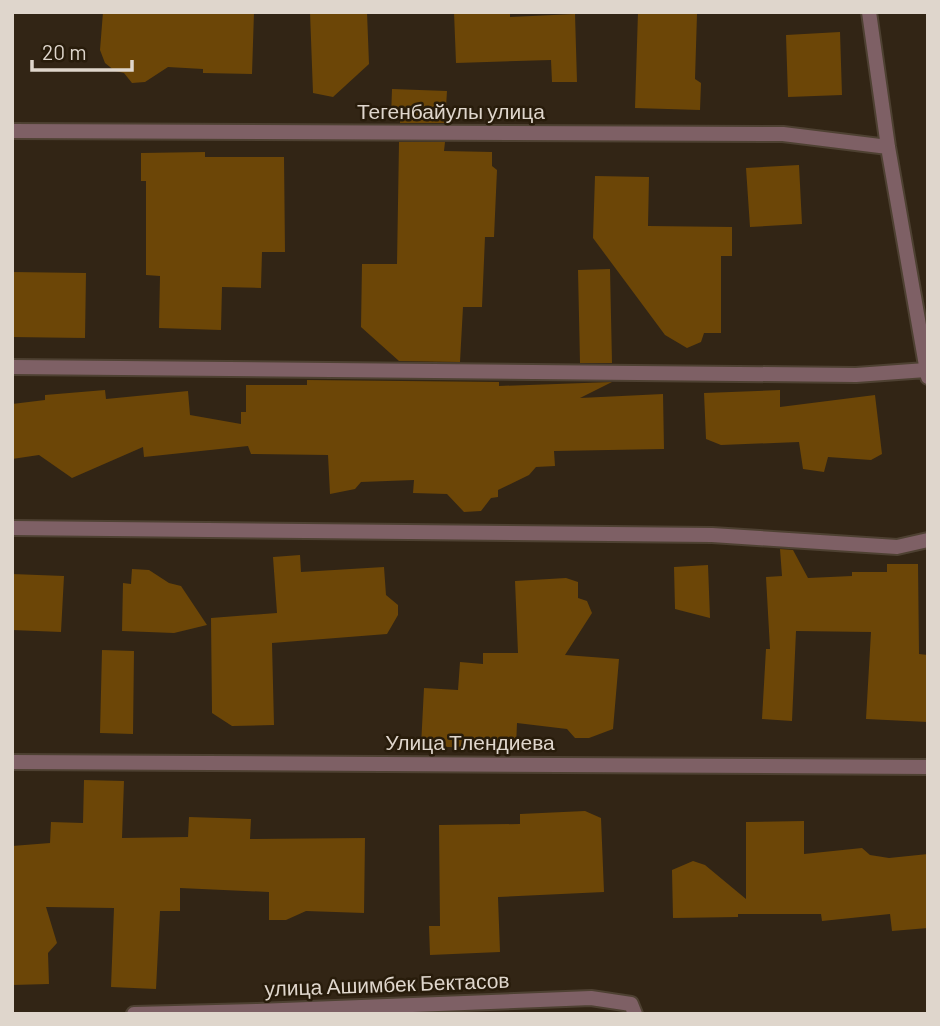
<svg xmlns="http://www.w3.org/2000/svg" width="940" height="1026" font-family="Barlow,sans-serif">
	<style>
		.building { fill: #6c4607 }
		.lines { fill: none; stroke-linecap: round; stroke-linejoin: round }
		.street-casing { stroke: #4e4132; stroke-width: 18 }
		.street { stroke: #7e6065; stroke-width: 14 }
		.labels { text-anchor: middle; stroke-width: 5; stroke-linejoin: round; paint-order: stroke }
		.street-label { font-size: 21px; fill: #dfd6cc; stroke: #281c0b }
	</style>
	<rect width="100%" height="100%" fill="#322515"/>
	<!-- building -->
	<path class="building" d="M 103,12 L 254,12 L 252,74 L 203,73 L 203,69 L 168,67 L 145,82 L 132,83 L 124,73 L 115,71 L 105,63 L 100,50 Z
		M 310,12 L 367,12 L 369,64 L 333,97 L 313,93 Z
		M 454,12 L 510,12 L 510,17 L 575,14 L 577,82 L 552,82 L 551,60 L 456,63 Z
		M 638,12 L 697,14 L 695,79 L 701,83 L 700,110 L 635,108 Z
		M 840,32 L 842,95 L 788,97 L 786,35 Z
		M 392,89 L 447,91 L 445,123 L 400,123 L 400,118 L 391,118 Z
		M 399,142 L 445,142 L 444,151 L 492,152 L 492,166 L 497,170 L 494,237 L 485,237 L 482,307 L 463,307 L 460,362 L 399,361 L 361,327 L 362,264 L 397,264 Z
		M 205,152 L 205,157 L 284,157 L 285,252 L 262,252 L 261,288 L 222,287 L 221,330 L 159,328 L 160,276 L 146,275 L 146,181 L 141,181 L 141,153 Z
		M 799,165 L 802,224 L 750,227 L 746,168 Z
		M 595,176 L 649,177 L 648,226 L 732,227 L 732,256 L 721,256 L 721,333 L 704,333 L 701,342 L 687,348 L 665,335 L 593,238 Z
		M 610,269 L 612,363 L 580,363 L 578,270 Z
		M 12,272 L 86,273 L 85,338 L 12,337 Z
		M 307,380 L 499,382 L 499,386 L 612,382 L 580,398 L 663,394 L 664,449 L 554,451 L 555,466 L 536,467 L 529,475 L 498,490 L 498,497 L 491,498 L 481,511 L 464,512 L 447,494 L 413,493 L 414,480 L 361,482 L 355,489 L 330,494 L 328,455 L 251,454 L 248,446 L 144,457 L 143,447 L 72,478 L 39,455 L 12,459 L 12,404 L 45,400 L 45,395 L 105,390 L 106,399 L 188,391 L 190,415 L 241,424 L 241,412 L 246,412 L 246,385 L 307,385 Z
		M 780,390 L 780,407 L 875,395 L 882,454 L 871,460 L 828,457 L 824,472 L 803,469 L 799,442 L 721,445 L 706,439 L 704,393 Z
		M 780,549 L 793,550 L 808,578 L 852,576 L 852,572 L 887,572 L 887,564 L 918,564 L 919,654 L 928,655 L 928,722 L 866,719 L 871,632 L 796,631 L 792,721 L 762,719 L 766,649 L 770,649 L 766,577 L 782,576 Z
		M 300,555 L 301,572 L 384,567 L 386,595 L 398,605 L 398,615 L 387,634 L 272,643 L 274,725 L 232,726 L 212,713 L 211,618 L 277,613 L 273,557 Z
		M 708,565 L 710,618 L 675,609 L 674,567 Z
		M 132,569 L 149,570 L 169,583 L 181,586 L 207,625 L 174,633 L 122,631 L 123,583 L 131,584 Z
		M 12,574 L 64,576 L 61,632 L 12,630 Z
		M 566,578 L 578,582 L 578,598 L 587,601 L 592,613 L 565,655 L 619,659 L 613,729 L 589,738 L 575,738 L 567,729 L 517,723 L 516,747 L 476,746 L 476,748 L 421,746 L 424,688 L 458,690 L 460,662 L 483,664 L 483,653 L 518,653 L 515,581 Z
		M 102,650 L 134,651 L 133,734 L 100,733 Z
		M 84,780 L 124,781 L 122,838 L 188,837 L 189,817 L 251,819 L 250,839 L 365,838 L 364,913 L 306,911 L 286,920 L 269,920 L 269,892 L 180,888 L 180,911 L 160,911 L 156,989 L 111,987 L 114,908 L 46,907 L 57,943 L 48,953 L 49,984 L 12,985 L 12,846 L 50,843 L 51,822 L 83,823 Z
		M 585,811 L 601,818 L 604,892 L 498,897 L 500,952 L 430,955 L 429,926 L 440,926 L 439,825 L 520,824 L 520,814 Z
		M 804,821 L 804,854 L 862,848 L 870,855 L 889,858 L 928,854 L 928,928 L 892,931 L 890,914 L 822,921 L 821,914 L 738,914 L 738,917 L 673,918 L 672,870 L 693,861 L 705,865 L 746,899 L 746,822 Z"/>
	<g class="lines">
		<defs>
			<path id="street" d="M 869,12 L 888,147 L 928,377
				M 12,131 L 783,134 L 888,147
				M 12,367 L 856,375 L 926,370
				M 12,528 L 712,535 L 897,547 L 928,540
				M 12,762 L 928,767
				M 134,1014 L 257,1011 L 591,998 L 631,1004 L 635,1014"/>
		</defs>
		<!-- street casing -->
		<use href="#street" class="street-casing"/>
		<!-- street -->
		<use href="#street" class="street"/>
	</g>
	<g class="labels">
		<!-- street labels -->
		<g class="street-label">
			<text x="451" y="119">Тегенбайулы улица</text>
			<text x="470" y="750">Улица Тлендиева</text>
			<text transform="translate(387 985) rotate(-2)" y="7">улица Ашимбек Бектасов</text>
		</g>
	</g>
	<!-- border -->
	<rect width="940" height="1026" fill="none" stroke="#dfd6cc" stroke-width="28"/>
	<!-- scale -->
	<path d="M32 60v10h100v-10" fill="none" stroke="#dfd6cc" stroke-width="3.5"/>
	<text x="42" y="60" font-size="21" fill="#dfd6cc" stroke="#281c0b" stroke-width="5" paint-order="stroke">20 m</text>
</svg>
